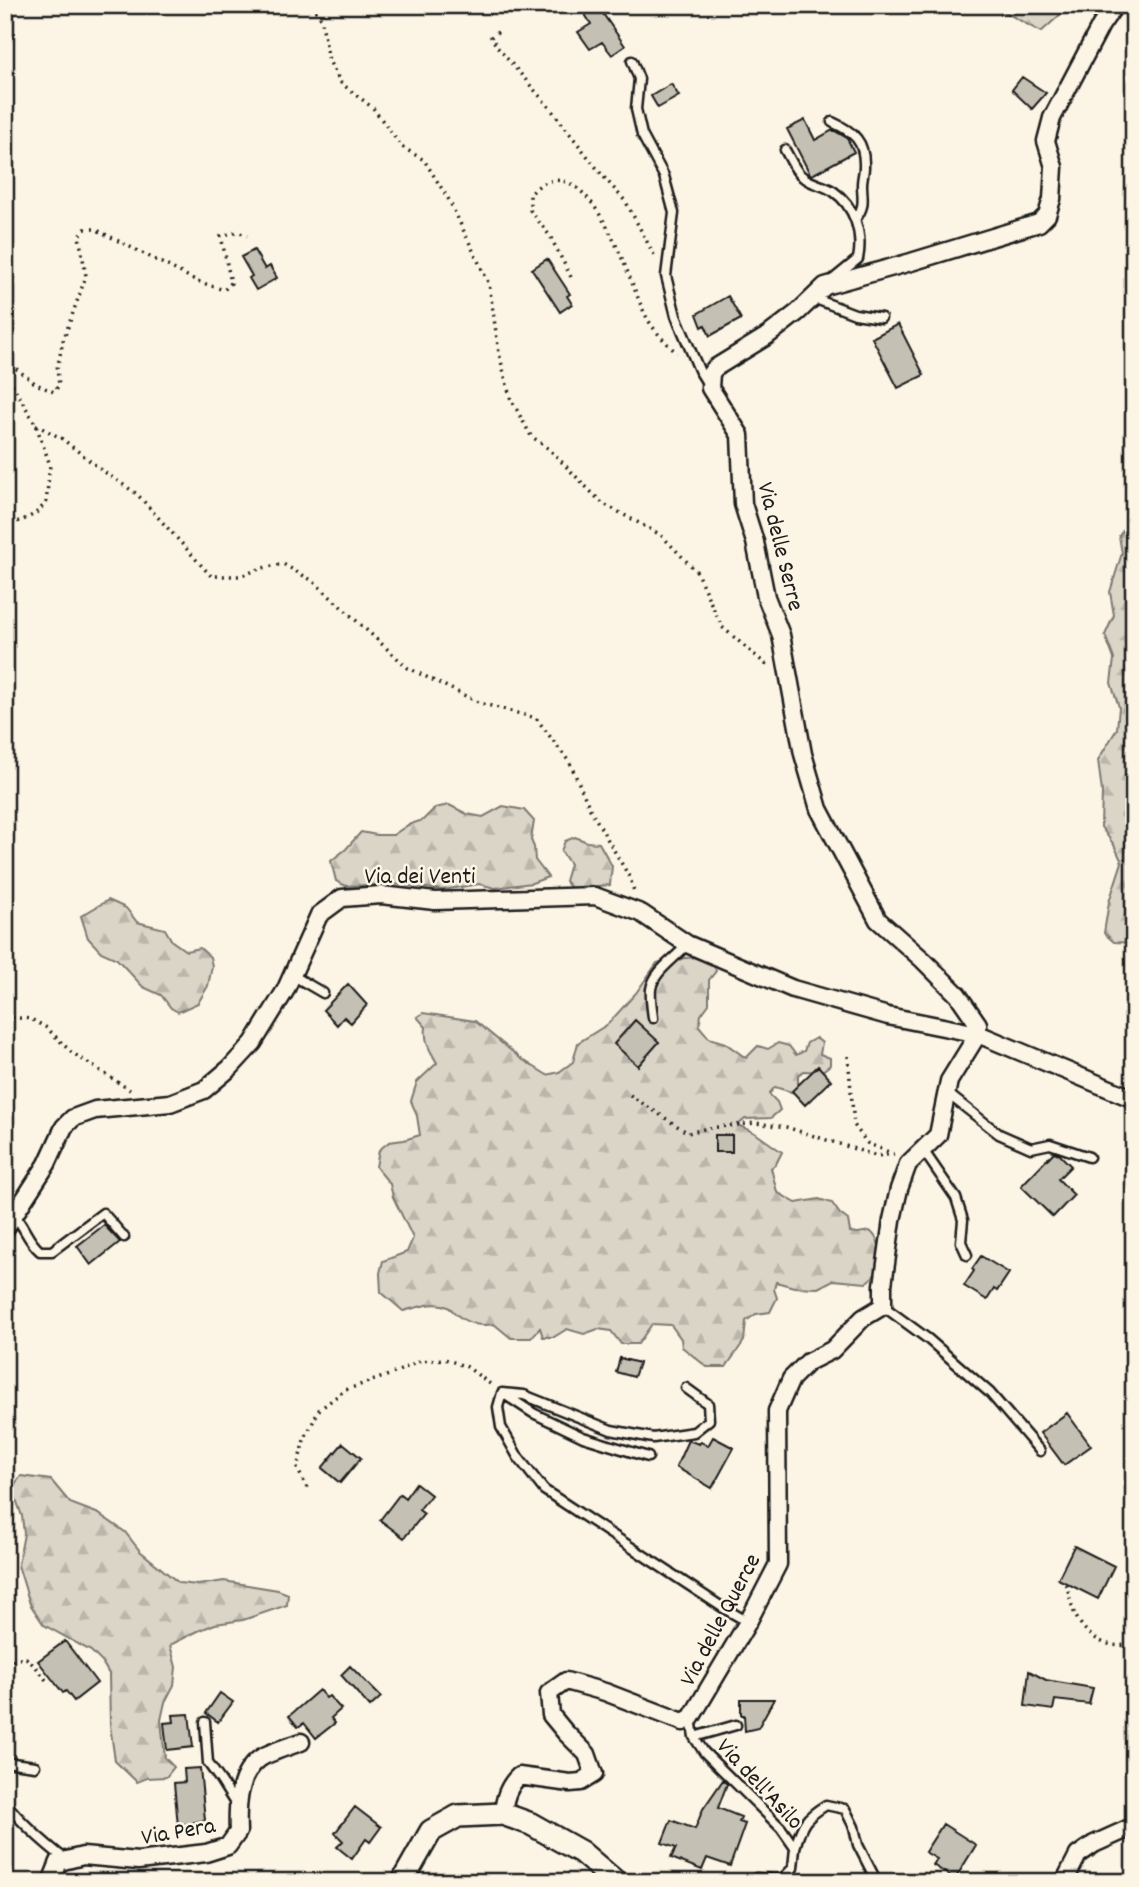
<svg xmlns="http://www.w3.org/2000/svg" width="1139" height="1887" font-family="Dekko,sans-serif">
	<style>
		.forest { fill: url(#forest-firs); stroke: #7c7872; stroke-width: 2 }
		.building { fill: #c4c0b3; stroke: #1c1c1c; stroke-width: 2 }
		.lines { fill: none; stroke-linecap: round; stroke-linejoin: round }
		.service-casing { stroke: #1c1c1c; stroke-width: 13 }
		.minor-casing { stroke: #1c1c1c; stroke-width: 21 }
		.tertiary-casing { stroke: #1c1c1c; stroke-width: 26 }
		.path { stroke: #1c1c1c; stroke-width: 3.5; stroke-dasharray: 2 5; stroke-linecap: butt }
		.service { stroke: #fcf5e5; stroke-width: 8 }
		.minor { stroke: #fcf5e5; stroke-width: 16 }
		.tertiary { stroke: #fcf5e5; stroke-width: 21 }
		.labels { text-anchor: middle; stroke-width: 5; stroke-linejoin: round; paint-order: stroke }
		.street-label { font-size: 24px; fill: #1c1c1c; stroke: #fcf5e5 }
	</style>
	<defs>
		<pattern id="forest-firs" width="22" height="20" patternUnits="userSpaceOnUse" patternTransform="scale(1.75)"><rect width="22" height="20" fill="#dbd5c8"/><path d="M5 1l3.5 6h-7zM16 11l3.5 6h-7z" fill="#bbb6ab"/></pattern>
	</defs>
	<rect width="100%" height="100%" fill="#fcf5e5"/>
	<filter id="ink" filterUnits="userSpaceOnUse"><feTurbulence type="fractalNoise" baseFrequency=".0143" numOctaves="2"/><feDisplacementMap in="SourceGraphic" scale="14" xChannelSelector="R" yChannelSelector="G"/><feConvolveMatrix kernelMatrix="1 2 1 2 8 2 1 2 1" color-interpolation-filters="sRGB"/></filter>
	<g filter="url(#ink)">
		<!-- forest -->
		<path class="forest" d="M 999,5 L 1083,5 L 1079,10 L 1061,14 L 1041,32 L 1001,10 Z
			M 1134,514 L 1134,943 L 1114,942 L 1104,933 L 1109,902 L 1122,862 L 1114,845 L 1101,827 L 1102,792 L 1098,760 L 1117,729 L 1119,707 L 1111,683 L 1114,659 L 1105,635 L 1114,615 L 1110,592 L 1122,553 L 1119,536 Z
			M 449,805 L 467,814 L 483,817 L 503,806 L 524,810 L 534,821 L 531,840 L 534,847 L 535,860 L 548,877 L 532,883 L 495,888 L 479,884 L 443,890 L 393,884 L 346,886 L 336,881 L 331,861 L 346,849 L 361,832 L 377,835 L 393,835 L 408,825 L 423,820 L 435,808 Z
			M 575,837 L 587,842 L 599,843 L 612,866 L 610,885 L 571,888 L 565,881 L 570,864 L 561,851 L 565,841 Z
			M 108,900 L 126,908 L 137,922 L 165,929 L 172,941 L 186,951 L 200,948 L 210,957 L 212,966 L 208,986 L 198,1003 L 178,1012 L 171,1008 L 161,995 L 143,987 L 117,959 L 101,952 L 88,938 L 81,916 Z
			M 696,957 L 712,960 L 716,971 L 709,980 L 709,1004 L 701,1015 L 699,1026 L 709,1038 L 725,1043 L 746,1058 L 758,1046 L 768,1049 L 778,1043 L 789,1046 L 796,1055 L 804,1051 L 807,1043 L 816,1038 L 822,1043 L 820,1054 L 830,1058 L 830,1065 L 821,1072 L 804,1071 L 798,1075 L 798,1083 L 806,1084 L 801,1095 L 775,1087 L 769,1094 L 777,1102 L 780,1110 L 771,1118 L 745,1119 L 738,1125 L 755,1133 L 782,1152 L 776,1164 L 771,1168 L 777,1192 L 796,1203 L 819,1199 L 832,1203 L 840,1214 L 848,1220 L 850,1232 L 858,1233 L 870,1231 C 881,1240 882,1256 878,1270 C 876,1275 870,1279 866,1283 L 833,1280 L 818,1288 L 794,1287 L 776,1282 L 774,1289 L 777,1298 L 770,1312 L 756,1314 L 746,1321 L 744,1341 L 726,1367 L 707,1367 L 682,1347 L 681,1339 L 671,1325 L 652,1324 L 638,1344 L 621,1344 L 611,1331 L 598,1329 L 584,1334 L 567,1329 L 554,1337 L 543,1337 L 540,1328 L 531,1338 L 511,1338 L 494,1324 C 480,1327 468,1324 457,1315 C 454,1313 452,1309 448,1307 C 435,1300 416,1308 403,1311 L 381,1292 L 380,1273 L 383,1261 L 407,1252 L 413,1238 L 393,1197 L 390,1184 L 376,1167 L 379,1150 L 389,1142 L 404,1140 L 420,1135 L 417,1116 L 411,1101 L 417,1082 L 437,1063 C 430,1051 424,1041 426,1027 L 417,1017 L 423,1013 L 475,1021 L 520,1058 L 547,1075 L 559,1072 L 573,1062 L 578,1043 L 608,1024 L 636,993 L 657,963 L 666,960 Z
			M 21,1476 L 51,1480 L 70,1503 L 99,1514 L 125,1532 L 140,1551 L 179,1583 L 198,1585 L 224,1581 L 278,1590 L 288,1594 L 287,1605 L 243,1620 L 215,1624 L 198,1631 L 170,1645 L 176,1667 L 174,1685 L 165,1702 L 161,1720 L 165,1758 L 174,1767 L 166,1777 L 147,1778 L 137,1782 L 115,1761 L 110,1725 L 109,1674 L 102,1662 L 91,1651 L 44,1625 L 30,1604 L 18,1565 L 24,1534 L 22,1516 L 12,1488 Z"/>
		<!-- building -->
		<path class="building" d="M 579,5 L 597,5 L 625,46 L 612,55 L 602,42 L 590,49 L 578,32 L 591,24 Z
			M 1022,77 L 1046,93 L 1032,109 L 1012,90 Z
			M 671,84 L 679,96 L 658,108 L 651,96 Z
			M 805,120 L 815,140 L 833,130 L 847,138 L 854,152 L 812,175 L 810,174 L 787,129 Z
			M 254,250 L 265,269 L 270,266 L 277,278 L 256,290 L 249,278 L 252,276 L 241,257 Z
			M 547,259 L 570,294 L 567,296 L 572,304 L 560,312 L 532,269 Z
			M 728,296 L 741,319 L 710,336 L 705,325 L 702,327 L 697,314 Z
			M 898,324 L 924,375 L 898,388 L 872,338 Z
			M 348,984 L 367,1005 L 351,1023 L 344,1017 L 337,1025 L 323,1010 Z
			M 635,1020 L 659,1042 L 638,1066 L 614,1044 Z
			M 818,1066 L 831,1080 L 805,1105 L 792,1091 Z
			M 715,1135 L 732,1135 L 732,1152 L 715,1152 Z
			M 1054,1152 L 1059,1154 L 1071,1166 L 1058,1179 L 1074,1195 L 1053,1217 L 1021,1186 Z
			M 104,1225 L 120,1242 L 91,1265 L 77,1246 Z
			M 981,1256 L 1009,1273 L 997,1291 L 994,1289 L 987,1300 L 964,1286 L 974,1271 L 972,1269 Z
			M 620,1358 L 639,1363 L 634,1377 L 616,1372 Z
			M 1067,1413 L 1091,1446 L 1064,1465 L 1040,1433 Z
			M 713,1437 L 734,1448 L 712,1488 L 676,1467 L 688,1440 L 699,1444 L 701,1442 L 708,1446 Z
			M 343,1443 L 361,1458 L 340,1483 L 322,1468 Z
			M 416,1483 L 431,1495 L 419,1510 L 424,1514 L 404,1538 L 380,1520 L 400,1494 L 405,1498 Z
			M 1074,1546 L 1114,1566 L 1098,1599 L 1058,1579 Z
			M 65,1641 L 97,1683 L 74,1701 L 66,1691 L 63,1693 L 38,1661 Z
			M 350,1666 L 381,1697 L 370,1707 L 341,1675 Z
			M 1029,1671 L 1046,1680 L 1093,1688 L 1089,1704 L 1055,1700 L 1053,1710 L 1025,1706 Z
			M 319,1690 L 326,1698 L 329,1696 L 341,1709 L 331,1718 L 335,1723 L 316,1738 L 304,1723 L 298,1727 L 289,1716 Z
			M 220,1693 L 233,1702 L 218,1722 L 206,1713 Z
			M 741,1699 L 774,1699 L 758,1728 L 745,1731 L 744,1715 L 741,1715 Z
			M 189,1714 L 193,1747 L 167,1750 L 164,1723 L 174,1722 L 173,1715 Z
			M 200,1768 L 205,1820 L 178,1826 L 174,1783 L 185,1782 L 184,1769 Z
			M 723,1780 L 727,1784 L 718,1808 L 741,1817 L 739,1822 L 745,1824 L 730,1866 L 707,1858 L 702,1870 L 671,1858 L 676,1848 L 662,1843 L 671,1820 L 695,1829 L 703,1809 Z
			M 355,1807 L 381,1827 L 370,1842 L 366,1839 L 352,1859 L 337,1847 L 343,1841 L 335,1833 Z
			M 943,1824 L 976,1845 L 955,1879 L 933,1865 L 937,1859 L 925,1852 Z"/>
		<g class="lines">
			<defs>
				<path id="service" d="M 632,61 L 639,79 L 636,109 L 642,135 L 664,176 L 674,213 L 666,276 L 676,316 L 699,370 L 707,383
					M 832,122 C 854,132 865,141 864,167 C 864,173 862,178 862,184 C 862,200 866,205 855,220
					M 785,150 C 790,158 795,172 803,177 C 811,184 824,185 833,191 C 855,206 863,234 858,259 L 831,281
					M 813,298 L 855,314 L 881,318
					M 292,975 L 323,993
					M 653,1018 C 652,1009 650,997 651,989 C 654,970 677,958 687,944
					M 947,1093 L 999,1134 L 1031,1148 L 1050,1144 L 1089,1157
					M 923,1150 L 956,1198 L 963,1220 L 961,1242 L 967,1255
					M 15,1216 C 26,1229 27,1240 40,1251 L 52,1251 L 103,1213 L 124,1237
					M 883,1306 L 928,1339 L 990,1393 L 1040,1451
					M 502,1393 L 498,1407 L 501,1427 L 518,1457 L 544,1490 L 722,1607 L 748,1622
					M 502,1393 L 524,1395 L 611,1430 L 653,1438 L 694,1432 L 709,1420 L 708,1404 L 686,1388
					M 504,1394 L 533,1413 L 583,1437 L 648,1457
					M 691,1718 L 694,1737 L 704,1752 L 781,1828 L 795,1848 C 802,1823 805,1818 826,1805 L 845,1809 L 854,1827 L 858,1845 L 877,1882
					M 205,1722 L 208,1763 L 221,1781 L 236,1805
					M 694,1737 L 736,1725
					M 5,1762 L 35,1766
					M 5,1802 C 23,1825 43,1842 66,1860
					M 756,1878 L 781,1880 L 793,1868 L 795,1848"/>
				<path id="minor" d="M 978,1034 L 978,1024 L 958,995 L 923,960 L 878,920 L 819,809 L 803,754 L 781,635 L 766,597 L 755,542 L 743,504 L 740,435 L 710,388 L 711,373 L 715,368 L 767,336 L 798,312 L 825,286 L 911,262 L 1039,223 L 1047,215 L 1052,199 L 1054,167 L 1046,141 L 1052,118 L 1101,25 L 1115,5
					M 5,1229 L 47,1164 L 64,1127 L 73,1118 L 95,1110 L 170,1103 L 204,1090 L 230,1068 L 253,1043 L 285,991 L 319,915 L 342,898 L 381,895 L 435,901 L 595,896 L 641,913 L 687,944 L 793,989 L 888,1016 L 978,1034 L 1134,1099
					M 503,1814 C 504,1798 508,1786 519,1776 L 570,1783 L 581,1782 L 594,1774 L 587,1754 L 565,1732 L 551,1715 L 549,1693 L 566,1681 L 605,1692 L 683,1722 L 691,1718 L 748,1622 L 778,1564 L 777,1411 L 791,1379 L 808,1362 L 832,1350 L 863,1318 L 883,1306 L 883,1285 L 892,1220 L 899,1189 L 908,1164 L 938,1135 L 949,1081 L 978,1034
					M 51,1882 L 59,1862 L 83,1856 L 138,1861 L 206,1853 L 228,1846 L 238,1832 C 237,1808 237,1776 259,1759 C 267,1753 290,1746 301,1742
					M 1064,1882 L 1078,1855 L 1094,1844 L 1134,1826"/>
				<path id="tertiary" d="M 404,1882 L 406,1875 L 431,1831 L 458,1816 L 503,1814 L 531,1824 L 581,1852 L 616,1882"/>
			</defs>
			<!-- service casing -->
			<use href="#service" class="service-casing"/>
			<!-- minor casing -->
			<use href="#minor" class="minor-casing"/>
			<!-- tertiary casing -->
			<use href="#tertiary" class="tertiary-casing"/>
			<!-- path -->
			<path class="path" d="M 311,5 L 321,18 L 329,61 L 341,83 L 373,108 L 402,147 L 424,160 L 449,200 L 489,284 L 499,353 L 510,397 L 531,436 L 549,449 L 602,503 L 661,535 L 696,571 L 722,627 L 769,667
				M 498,32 L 491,37 L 498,48 L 550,108 L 602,175 L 626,202 L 654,255
				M 571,277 L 550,236 L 530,210 L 530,194 C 534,191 538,186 542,184 C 595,157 630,286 646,316 C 653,330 666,343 677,353
				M 5,360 L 36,384 L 54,392 L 59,385 L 57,369 L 63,341 L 86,276 L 79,236 L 85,229 L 95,229 L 197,281 L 224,290 L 231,283 L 221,236 L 238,232 L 247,236
				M 5,372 L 36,425 L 50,465 L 46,503 L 35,514 L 21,521 L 5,523
				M 36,425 L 61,438 L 103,471 L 137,494 L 211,576 L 241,576 L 262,568 L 283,564 L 313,581 L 408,668 L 480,703 L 536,718 L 570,763 L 590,809 L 630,878 L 634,891
				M 1134,923 C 1124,943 1128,961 1134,982
				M 5,1017 L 31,1019 L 47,1028 L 71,1052 L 130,1090
				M 848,1056 L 854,1125 L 867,1143 L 891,1153
				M 630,1095 L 688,1133 L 708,1128 L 755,1123 L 786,1127 L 877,1156 L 894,1154
				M 307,1488 L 297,1468 L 304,1440 L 319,1410 L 345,1390 L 392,1374 L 420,1361 L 445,1359 L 467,1367 L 493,1386
				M 1066,1584 C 1069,1593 1071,1603 1074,1612 C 1084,1636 1108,1652 1134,1643
				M 5,1661 L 26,1658 L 36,1667 L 49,1684"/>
			<!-- service -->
			<use href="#service" class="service"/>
			<!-- minor -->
			<use href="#minor" class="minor"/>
			<!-- tertiary -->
			<use href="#tertiary" class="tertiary"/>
		</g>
	</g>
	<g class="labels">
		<!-- street labels -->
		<g class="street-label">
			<text transform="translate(782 546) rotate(76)" y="8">Via delle Serre</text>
			<text x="420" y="883">Via dei Venti</text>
			<text transform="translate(719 1619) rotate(-62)" y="8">Via delle Querce</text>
			<text transform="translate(761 1783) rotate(47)" y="8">Via dell'Asilo</text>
			<text transform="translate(178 1830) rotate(-10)" y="8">Via Pera</text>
		</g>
	</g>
	<!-- margin -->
	<rect width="1139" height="1887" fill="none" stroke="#fcf5e5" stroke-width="28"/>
	<rect x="14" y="14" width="1111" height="1859" fill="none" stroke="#1c1c1c" stroke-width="2.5" filter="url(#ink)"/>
</svg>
